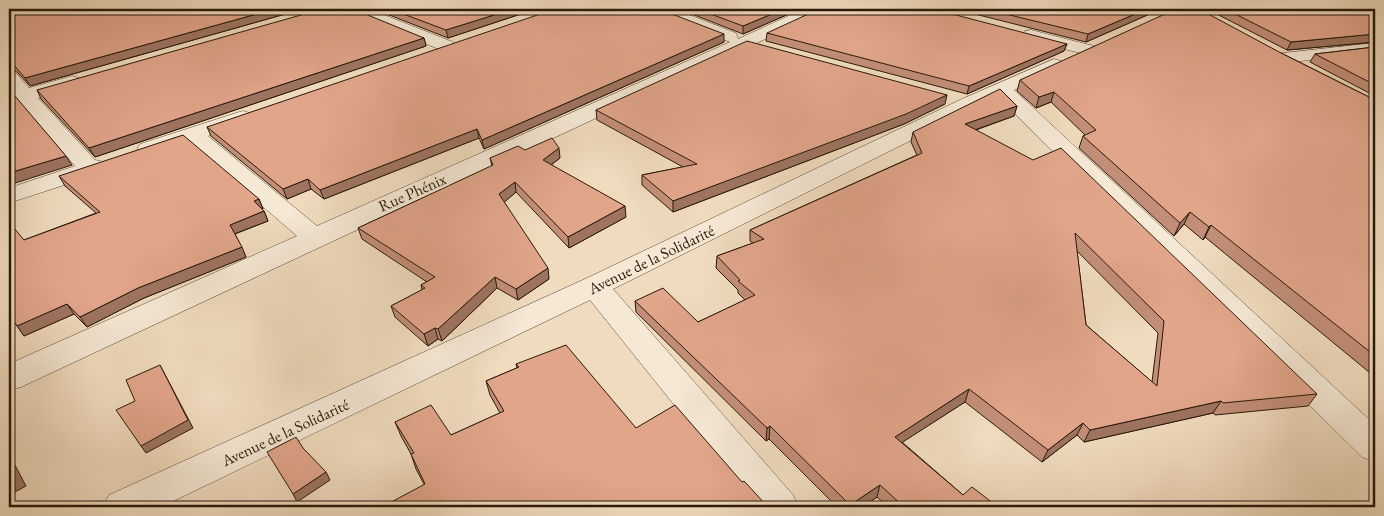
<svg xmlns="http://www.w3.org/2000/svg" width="1384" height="516" font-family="'EB Garamond',serif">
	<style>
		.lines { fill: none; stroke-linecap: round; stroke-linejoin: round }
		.street-casing { stroke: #5c4a38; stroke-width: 1 }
		.street { fill: #f5e8d5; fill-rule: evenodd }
		.wall { fill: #c28e77; stroke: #2a190b; fill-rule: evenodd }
		.shaded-wall { fill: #9e7461; stroke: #2a190b }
		.building { fill: #e1a58a; stroke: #2a190b; fill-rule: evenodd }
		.labels { text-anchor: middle; stroke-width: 5; stroke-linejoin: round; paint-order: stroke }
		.street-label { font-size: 16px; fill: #2a190b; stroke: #f5e8d5 }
	</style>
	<rect width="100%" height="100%" fill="#f0dbbe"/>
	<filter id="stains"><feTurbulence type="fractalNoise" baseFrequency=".004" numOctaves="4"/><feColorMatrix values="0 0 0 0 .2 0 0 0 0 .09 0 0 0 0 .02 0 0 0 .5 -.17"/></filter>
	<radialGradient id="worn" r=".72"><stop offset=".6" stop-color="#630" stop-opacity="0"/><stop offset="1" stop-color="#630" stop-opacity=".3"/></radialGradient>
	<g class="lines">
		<defs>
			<path id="street" d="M 348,9 L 369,9 L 453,42 L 456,46 L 453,50 L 441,50 L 350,12 Z
				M 652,9 L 674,9 L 736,33 L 738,39 L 804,9 L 825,9 L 823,12 L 21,387 L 9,390 L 9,364 L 297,236 L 189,143 L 148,156 L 140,154 L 137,149 L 140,144 L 236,113 L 243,111 L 250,113 L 253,117 L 250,121 L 208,136 L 317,226 L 730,42 L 654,12 Z
				M 1031,30 L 1094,46 L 1097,50 L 1094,54 L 1088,55 L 1025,39 L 1022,35 L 1025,31 Z
				M 1375,43 L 1375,53 L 1283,63 L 1277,62 L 1274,58 L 1277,54 L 1283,53 Z
				M 1054,59 L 1061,61 L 1063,65 L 1061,69 L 1014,90 L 1375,425 L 1375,462 L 1362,457 L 998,97 L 613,289 L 793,495 L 798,507 L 756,507 L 590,300 L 161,507 L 103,507 L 109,495 L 585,279 L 962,99 Z
				M 9,71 L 16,73 L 29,88 L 72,76 L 79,78 L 82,82 L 79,86 L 38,98 L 95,160 L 104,162 L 108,167 L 104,172 L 9,203 L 9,188 L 75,166 L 9,89 Z"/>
		</defs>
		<!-- street casing -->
		<use href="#street" class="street-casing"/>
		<!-- street -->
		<use href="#street" class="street"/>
	</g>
	<!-- wall -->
	<path class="wall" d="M 9,9 L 303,9 L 30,86 L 17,72 L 10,69 L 9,70 Z
		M 374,9 L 536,9 L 448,38 Z
		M 679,9 L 800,9 L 743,34 Z
		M 955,9 L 1161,9 L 1086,42 Z
		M 1207,9 L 1375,9 L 1375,42 L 1287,50 Z
		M 767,33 L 1067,44 L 1064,51 L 967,94 L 766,41 Z
		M 424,38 L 426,46 L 95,157 L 41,99 L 37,90 Z
		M 724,42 L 484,149 L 479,138 L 324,199 L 311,189 L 287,199 L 211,136 L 207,127 Z
		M 1375,47 L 1375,95 L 1373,95 L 1310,62 L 1315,54 Z
		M 1281,53 L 1375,100 L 1375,377 L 1205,237 L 1203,240 L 1184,224 L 1174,236 L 1079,148 L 1083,136 L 1085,135 L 1051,102 L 1036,108 L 1017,91 L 1020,80 Z
		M 945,104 L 904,124 L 673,212 L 642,185 L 642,175 L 683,167 L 597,120 L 596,110 Z
		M 1017,106 L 1014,116 L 976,130 L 1317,394 L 1308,406 L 1215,415 L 1213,413 L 1084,442 L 1077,435 L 1042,462 L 965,402 L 902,442 L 963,495 L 998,507 L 888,507 L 877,497 L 862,507 L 837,507 L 769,439 L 766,441 L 636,312 L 635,301 L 698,322 L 745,300 L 738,293 L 738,290 L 716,268 L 717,256 L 753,243 L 750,241 L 750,230 L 917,155 L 911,142 L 913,132 ZM 1077,251 L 1158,333 L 1152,382 L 1086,325 Z
		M 525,150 L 560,158 L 551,165 L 626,217 L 569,248 L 516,192 L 504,202 L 549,279 L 518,300 L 497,288 L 442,341 L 438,339 L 428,346 L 395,317 L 391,306 L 422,290 L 421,285 L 427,282 L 362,239 L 358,228 L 492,166 L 490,158 Z
		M 59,176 L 259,199 L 263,209 L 262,209 L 264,211 L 268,221 L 235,234 L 246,257 L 144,298 L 87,327 L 74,314 L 24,336 L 9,314 L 24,240 L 96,213 L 65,186 Z
		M 516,364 L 636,428 L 742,482 L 424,484 L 416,469 L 411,454 L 401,436 L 395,422 L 451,435 L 500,413 L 490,395 L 486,381 L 517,368 Z"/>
	<!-- shaded-wall -->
	<path class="shaded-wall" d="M 275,9 L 303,9 L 30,86 L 25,78 Z
		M 513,9 L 536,9 L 448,38 L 446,30 Z
		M 784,9 L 800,9 L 743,34 L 743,26 Z
		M 1147,9 L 1161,9 L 1086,42 L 1088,34 Z
		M 724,34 L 724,42 L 484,149 L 482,140 Z
		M 1375,34 L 1375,42 L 1287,50 L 1291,42 Z
		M 424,38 L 426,46 L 95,157 L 89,148 Z
		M 1067,44 L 1064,51 L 967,94 L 969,86 Z
		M 1054,92 L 1051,102 L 1036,108 L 1039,97 Z
		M 947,95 L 945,104 L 904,124 L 673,212 L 673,201 Z
		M 1017,106 L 1014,116 L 963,134 L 965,124 Z
		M 477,129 L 479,138 L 324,199 L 320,190 Z
		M 559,148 L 560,158 L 544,170 L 543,160 Z
		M 66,156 L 72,165 L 9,185 L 9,173 Z
		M 308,179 L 311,189 L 287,199 L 283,189 Z
		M 515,182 L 516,192 L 501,205 L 499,194 Z
		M 259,199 L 263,209 L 258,211 L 254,201 Z
		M 625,206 L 626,217 L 569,248 L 568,237 Z
		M 264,211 L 268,221 L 234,234 L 230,225 Z
		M 1190,212 L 1184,224 L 1174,236 L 1180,223 Z
		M 1211,225 L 1205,237 L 1203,240 L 1209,227 Z
		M 242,247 L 246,257 L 144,298 L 87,327 L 80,317 L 138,288 Z
		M 548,268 L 549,279 L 518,300 L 516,289 Z
		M 495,277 L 497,288 L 442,341 L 438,329 Z
		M 67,304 L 74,314 L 24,336 L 17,326 Z
		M 435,328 L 438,339 L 428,346 L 424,334 Z
		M 160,365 L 193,428 L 146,453 L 141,446 Z
		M 969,389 L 965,402 L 892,449 L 895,437 Z
		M 1221,401 L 1213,413 L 1084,442 L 1090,430 Z
		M 1083,423 L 1077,435 L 1042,462 L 1048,450 Z
		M 770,426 L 769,439 L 766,441 L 767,428 Z
		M 9,454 L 26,486 L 9,495 Z
		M 326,472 L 330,480 L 297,502 L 293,494 Z
		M 880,485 L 877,497 L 862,507 L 849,507 L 850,505 Z"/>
	<!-- building -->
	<path class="building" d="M 9,9 L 275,9 L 25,78 L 13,64 L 9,62 Z
		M 322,9 L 353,9 L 424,38 L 89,148 L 37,90 Z
		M 390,9 L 513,9 L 446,30 Z
		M 555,9 L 659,9 L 724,34 L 482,140 L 477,129 L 320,190 L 308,179 L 283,189 L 207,127 Z
		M 697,9 L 784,9 L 743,26 Z
		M 819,9 L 933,9 L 1067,44 L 969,86 L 767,33 Z
		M 985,9 L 1147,9 L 1088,34 Z
		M 1176,9 L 1199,9 L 1281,53 L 1375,100 L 1375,356 L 1211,225 L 1209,227 L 1190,212 L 1180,223 L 1083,136 L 1096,130 L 1054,92 L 1039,97 L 1020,80 Z
		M 1225,9 L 1375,9 L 1375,34 L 1291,42 Z
		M 747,41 L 947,95 L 906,114 L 673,201 L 642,175 L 697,164 L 596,110 Z
		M 1375,47 L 1375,85 L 1315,54 Z
		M 9,89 L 66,156 L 9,173 Z
		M 1000,89 L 1017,106 L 965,124 L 1033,160 L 1061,148 L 1317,394 L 1223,403 L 1221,401 L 1090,430 L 1083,423 L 1048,450 L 969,389 L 895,437 L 963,495 L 972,487 L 998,507 L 904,507 L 880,485 L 850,505 L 770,426 L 767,428 L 635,301 L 663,288 L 698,322 L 755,295 L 738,281 L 740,280 L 717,256 L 764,239 L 750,230 L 922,153 L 913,132 ZM 1075,233 L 1164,321 L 1157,386 L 1086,325 Z
		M 183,135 L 259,199 L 254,201 L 264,211 L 230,225 L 242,247 L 138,288 L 80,317 L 67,304 L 17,326 L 9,313 L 9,222 L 24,240 L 100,212 L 59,176 Z
		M 552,138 L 559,148 L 543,160 L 625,206 L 568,237 L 515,182 L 499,194 L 548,268 L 516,289 L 495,277 L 438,329 L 435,328 L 424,334 L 391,306 L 425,288 L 421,285 L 435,277 L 358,228 L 493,165 L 490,158 L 518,146 L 525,150 Z
		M 566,345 L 636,428 L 675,405 L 742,482 L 744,481 L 768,507 L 382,507 L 425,484 L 411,454 L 414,453 L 395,422 L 431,405 L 451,435 L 504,411 L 486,381 L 519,367 L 516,364 Z
		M 160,365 L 188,420 L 141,446 L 116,410 L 135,401 L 126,380 Z
		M 296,437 L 303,448 L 326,472 L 293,494 L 267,452 Z
		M 9,463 L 14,472 L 9,475 Z"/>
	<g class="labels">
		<!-- street labels -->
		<g class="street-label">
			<text transform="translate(412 192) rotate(-24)" y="6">Rue Phénix</text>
			<text transform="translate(651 259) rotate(-26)" y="6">Avenue de la Solidarité</text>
			<text transform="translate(285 432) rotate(-25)" y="6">Avenue de la Solidarité</text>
		</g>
	</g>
	<!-- margin -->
	<rect width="1384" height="516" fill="none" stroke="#f0dbbe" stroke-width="30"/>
	<rect x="10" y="10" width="1364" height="496" fill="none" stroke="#2a190b" stroke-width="2.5"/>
	<rect x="15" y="15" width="1354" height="486" fill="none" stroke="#2a190b"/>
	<rect width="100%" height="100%" filter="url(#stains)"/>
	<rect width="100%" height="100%" fill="url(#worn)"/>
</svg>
